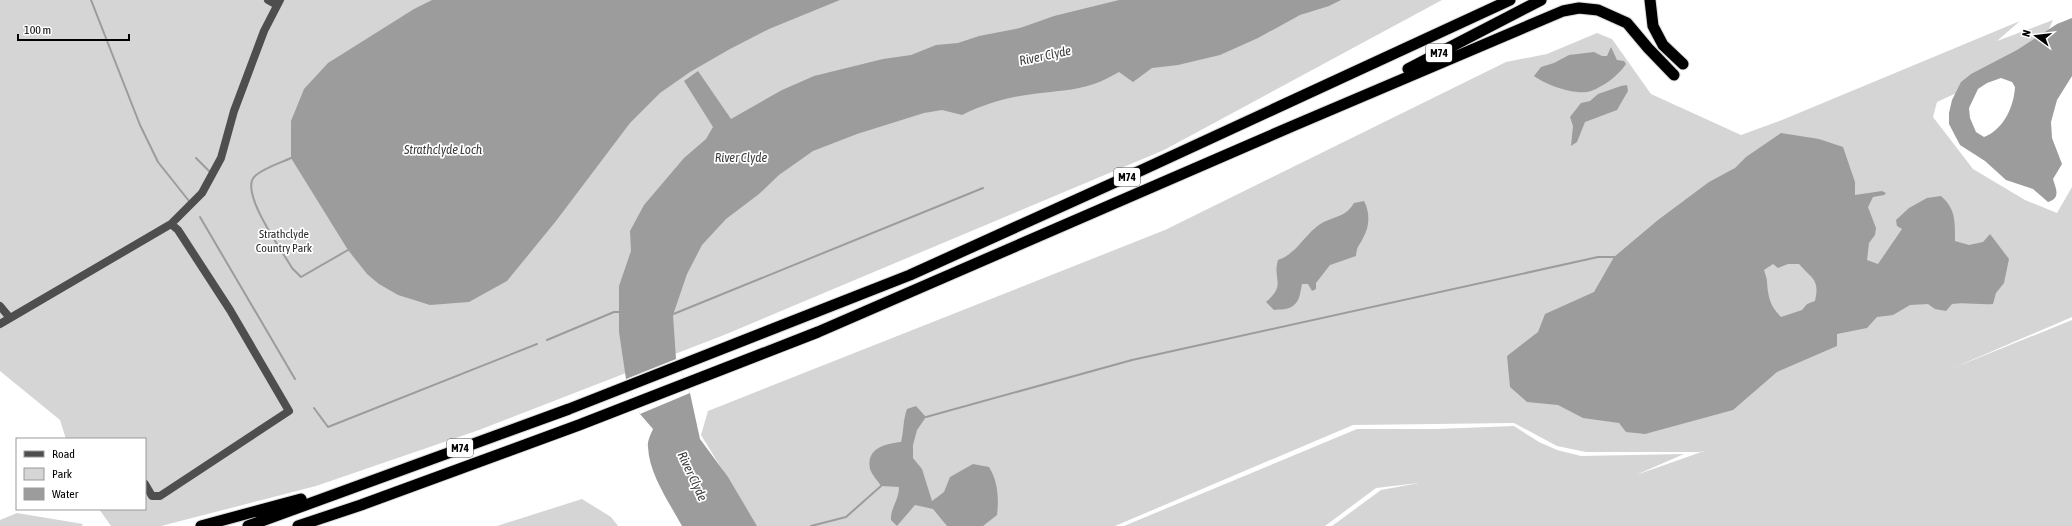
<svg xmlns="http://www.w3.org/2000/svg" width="2072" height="526" font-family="'Asap Condensed',sans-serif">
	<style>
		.green { fill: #d5d5d5 }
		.water { fill: #9c9c9c; fill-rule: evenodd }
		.pier { fill: #fff }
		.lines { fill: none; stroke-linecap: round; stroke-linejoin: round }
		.stream { stroke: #9c9c9c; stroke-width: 2 }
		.highway-casing { stroke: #dbdbdb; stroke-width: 13 }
		.minor { stroke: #4e4e4e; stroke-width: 8 }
		.highway { stroke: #000; stroke-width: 11 }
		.labels { text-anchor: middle; stroke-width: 3.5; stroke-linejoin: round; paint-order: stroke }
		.shield { fill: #fff; stroke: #4c4c4c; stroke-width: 1 }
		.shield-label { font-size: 11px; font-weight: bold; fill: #000 }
		.park-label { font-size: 12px; fill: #2c2c2c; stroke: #fff }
		.water-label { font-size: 13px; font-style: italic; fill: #3d3d3d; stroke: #fff }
	</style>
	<rect width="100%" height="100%" fill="#fff"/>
	<!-- green -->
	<path class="green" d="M 0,0 L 1442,0 L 1164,150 L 724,335 L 479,430 L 316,486 L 161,526 L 111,526 L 99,509 L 145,509 L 145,439 L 66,439 L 60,420 L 0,371 Z
		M 2053,20 L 2037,56 L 1937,102 L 1933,117 L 1973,169 L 2025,200 L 2057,213 L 2072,187 L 2072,317 L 1953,368 L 2072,320 L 2072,526 L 1332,526 L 1381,490 L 1419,483 L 1376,488 L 1325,526 L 1124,526 L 1357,429 L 1436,429 L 1514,426 L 1539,442 L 1557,450 L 1581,456 L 1684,454 L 1636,475 L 1707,450 L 1700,452 L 1586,452 L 1557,446 L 1514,423 L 1353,425 L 1115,526 L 757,526 L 701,435 L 708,411 L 1165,230 L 1506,62 L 1547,54 L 1597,33 L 1612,39 L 1651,94 L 1741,135 L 1782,120 L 2020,21 L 1997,41 Z
		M 582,499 L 611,517 L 618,526 L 497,526 Z
		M 17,513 L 83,524 L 82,526 L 0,526 L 0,520 Z"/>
	<!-- water -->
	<path class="water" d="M 432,0 L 840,0 L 769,29 L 730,49 L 690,72 L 660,93 L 630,123 L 556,221 L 507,281 L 469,302 L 430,305 L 398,295 L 379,284 L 367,274 L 348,250 L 291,158 L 291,121 L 304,89 L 328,63 L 414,9 Z
		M 1119,0 L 1341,0 L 1329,6 L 1300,15 L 1258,38 L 1220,55 L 1178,65 L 1152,68 L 1133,82 L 1119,72 C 1111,76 1103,81 1094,84 C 1074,91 1054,91 1033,94 C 1008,97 984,104 962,115 L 942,110 L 924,113 L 857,134 L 813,151 L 779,175 L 759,194 L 726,219 L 702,245 L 687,274 L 673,315 L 676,359 L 690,393 L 700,439 L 728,477 L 757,526 L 682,526 C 669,502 649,474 648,447 C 647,441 651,434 653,429 L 640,414 L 626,379 L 619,332 L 619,286 L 631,251 L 630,231 L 644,205 L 684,158 L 706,139 L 713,127 L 684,81 L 698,71 L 731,119 L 782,90 L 814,76 L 883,59 L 911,55 L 936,45 L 958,43 L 979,36 L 1020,28 L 1054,16 Z
		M 2072,18 L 2072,76 L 2057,100 L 2051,122 L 2052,138 L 2062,164 L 2053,179 C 2056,189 2061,198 2048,202 L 2033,189 L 2006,180 L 1985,161 L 1960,145 L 1949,124 L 1949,113 L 1952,100 L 1961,82 L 1971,74 L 2017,50 L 2057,24 ZM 2001,78 L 2012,82 L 2015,87 C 2014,107 2003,130 1984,137 L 1976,132 L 1970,118 L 1969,108 L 1978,89 L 1987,83 Z
		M 1611,47 L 1617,60 L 1624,61 L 1626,64 C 1618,76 1604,86 1591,91 C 1576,96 1546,85 1534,76 L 1541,67 L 1554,63 L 1569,55 L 1594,52 L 1602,56 L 1607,56 Z
		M 1627,85 L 1628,91 L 1617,110 L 1585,122 L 1577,142 L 1571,146 L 1573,126 L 1570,117 L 1581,103 L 1590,101 L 1598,94 L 1621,86 Z
		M 1781,133 L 1819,139 L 1843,147 L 1855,182 L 1855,195 L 1882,191 L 1886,193 L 1884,195 L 1873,197 L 1868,207 L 1876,228 L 1875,235 L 1869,243 L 1867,260 L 1878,264 L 1902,229 L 1897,226 L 1896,220 L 1909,208 L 1927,198 L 1941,196 C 1956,209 1955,222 1955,241 L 1969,245 L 1983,242 L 1990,234 L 2009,259 L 2004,283 L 1996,293 L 1993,304 C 1979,305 1965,302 1952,304 L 1946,311 L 1935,309 L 1928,304 L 1910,305 L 1893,315 L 1877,317 L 1867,328 L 1837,334 L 1837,346 L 1777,372 L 1733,410 L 1645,434 L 1626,432 L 1619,423 L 1583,418 L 1558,405 L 1527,402 L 1510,387 L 1507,356 L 1538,332 L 1545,314 L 1594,292 L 1614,257 L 1658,220 L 1709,182 L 1735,168 L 1746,157 ZM 1773,264 L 1778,268 L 1788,264 L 1799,264 C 1812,279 1820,279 1815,301 L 1807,304 L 1802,310 L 1781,317 C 1770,306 1768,297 1767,282 C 1767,278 1765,274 1764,270 Z
		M 1364,201 C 1370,212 1370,226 1363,238 C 1359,247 1357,245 1356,256 L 1330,265 L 1316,283 L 1316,289 L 1312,291 L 1308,284 L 1302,284 C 1300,293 1300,304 1289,308 C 1285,310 1279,309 1274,310 L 1266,302 C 1287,284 1272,280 1278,260 C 1299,253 1306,230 1326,221 C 1338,216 1347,215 1354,203 Z
		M 916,406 L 926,417 L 917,430 L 913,445 L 913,458 L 922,469 L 932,501 L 944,492 L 950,477 L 973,464 L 989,467 C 998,481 999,499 997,515 L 983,526 L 947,526 L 933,509 L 915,505 L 897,526 L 891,520 C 890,509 899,500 899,487 L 881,486 C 878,481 872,475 870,469 C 866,448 885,444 901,442 C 904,430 903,420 907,409 Z"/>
	<!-- pier -->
	<path class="pier" d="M 676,359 L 690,393 L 640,414 L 626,379 Z"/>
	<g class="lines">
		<!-- stream -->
		<path class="stream" d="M 91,0 L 140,125 L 158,162 L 189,201
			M 196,158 L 209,171
			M 291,158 C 280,163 264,168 255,176 C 238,191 283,252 292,268 L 301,277 L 348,250
			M 200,217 L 295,379
			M 671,315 L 983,188
			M 547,340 L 614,312 L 622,312
			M 314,408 L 328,427 L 537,344
			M 926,417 L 1132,360 L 1598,257 L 1614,257
			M 811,526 L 846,517 L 881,486"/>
		<defs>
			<path id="highway" d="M 1650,0 L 1653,26 L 1663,45 L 1683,64
				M 1408,69 L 1541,0
				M 201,526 L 301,499
				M 248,526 L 569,409 L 910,275 L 1142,170 L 1510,0
				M 298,526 L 361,505 L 579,425 L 818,332 L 1295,125 L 1563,11 L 1579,8 L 1598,10 L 1627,23 L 1648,48 L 1674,75"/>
		</defs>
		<!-- highway casing -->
		<use href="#highway" class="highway-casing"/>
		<!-- minor -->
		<path class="minor" d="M 268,0 L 277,5
			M 0,306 L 10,318
			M 0,324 L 171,224 L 202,193 L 221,158 L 234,111 L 264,31 L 280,0
			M 145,484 L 152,496 L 160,496 L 289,411 L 230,310 L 178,230 L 171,224"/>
		<!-- highway -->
		<use href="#highway" class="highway"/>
	</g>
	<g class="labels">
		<!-- shield labels -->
		<g class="shield">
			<rect x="1426" y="44" width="26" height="18" rx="3"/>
			<rect x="1114" y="168" width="26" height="18" rx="3"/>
			<rect x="447" y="439" width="26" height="18" rx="3"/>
		</g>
		<g class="shield-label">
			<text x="1439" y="57">M74</text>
			<text x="1127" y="181">M74</text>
			<text x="460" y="452">M74</text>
		</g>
		<!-- park labels -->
		<g class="park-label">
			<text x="284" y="238">Strathclyde<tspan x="284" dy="14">Country Park</tspan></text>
		</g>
		<!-- water labels -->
		<g class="water-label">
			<text transform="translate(1045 55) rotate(-12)" y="5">River Clyde</text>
			<text x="443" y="154">Strathclyde Loch</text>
			<text x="741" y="162">River Clyde</text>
			<text transform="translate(693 476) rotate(65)" y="5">River Clyde</text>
		</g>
	</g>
	<!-- legend -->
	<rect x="16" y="438" width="130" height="72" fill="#ffffff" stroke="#999999"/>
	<rect x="24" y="451" width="20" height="6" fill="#4e4e4e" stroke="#999999"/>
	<text x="52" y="458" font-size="12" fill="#000000">Road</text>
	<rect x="24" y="468" width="20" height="12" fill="#d5d5d5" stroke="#999999"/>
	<text x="52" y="478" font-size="12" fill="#000000">Park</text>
	<rect x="24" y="488" width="20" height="12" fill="#9c9c9c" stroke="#999999"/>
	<text x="52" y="498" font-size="12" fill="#000000">Water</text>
	<!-- north arrow -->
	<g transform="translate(2036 36) rotate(285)" stroke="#ffffff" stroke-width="3" paint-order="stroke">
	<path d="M0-3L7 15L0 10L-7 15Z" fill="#000000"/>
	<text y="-6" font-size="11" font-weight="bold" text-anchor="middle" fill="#000000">N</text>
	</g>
	<!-- scale -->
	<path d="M18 34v6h111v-6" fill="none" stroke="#000000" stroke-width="2"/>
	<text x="24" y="34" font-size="12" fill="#000000" stroke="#ffffff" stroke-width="3" paint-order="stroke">100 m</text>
</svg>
